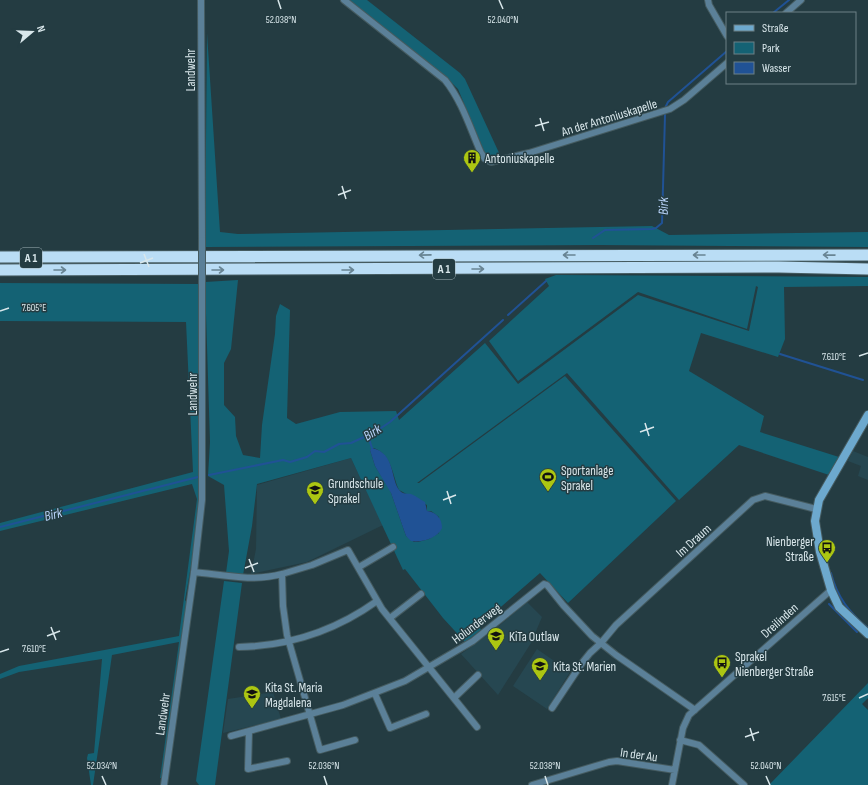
<svg xmlns="http://www.w3.org/2000/svg" width="868" height="785" font-family="'Sofia Sans Condensed',sans-serif">
	<style>
		.built { fill: #264751 }
		.green { fill: #146274; fill-rule: evenodd }
		.water { fill: #205295 }
		.lines { fill: none; stroke-linecap: round; stroke-linejoin: round }
		.stream { stroke: #205295; stroke-width: 2 }
		.street-casing { stroke: #455b60; stroke-width: 8 }
		.secondary-casing { stroke: #455b60; stroke-width: 10 }
		.highway-casing { stroke: #455b60; stroke-width: 13 }
		.street { stroke: #5b8098; stroke-width: 6 }
		.secondary { stroke: #6da9ce; stroke-width: 8 }
		.highway { stroke: #baddf5; stroke-width: 11 }
		.street-bridge-casing { stroke: #455b60; stroke-width: 8; stroke-linecap: butt }
		.street-bridge { stroke: #5b8098; stroke-width: 6 }
		.oneway { stroke: #688493 }
		.ticks { fill: none; stroke: #d9e7eb; stroke-width: 1.5 }
		.labels { text-anchor: middle; stroke-width: 3; stroke-linejoin: round; paint-order: stroke }
		.shield { fill: #243c42; stroke: #a3b4b8; stroke-width: 1 }
		.shield-label { font-size: 12px; font-weight: bold; fill: #d9e7eb }
		.street-label { font-size: 13px; fill: #d9e7eb; stroke: #243c42 }
		.poi-label { font-size: 13px; fill: #d9e7eb; stroke: #243c42; text-anchor: start }
		.water-label { font-size: 14px; font-style: italic; fill: #bad5fb; stroke: #243c42 }
		.ticks-label { font-size: 10px; text-anchor: middle; fill: #d9e7eb; stroke: #243c42; stroke-width: 3; stroke-linejoin: round; paint-order: stroke }
	</style>
	<rect width="100%" height="100%" fill="#243c42"/>
	<!-- built -->
	<path class="built" d="M 853,451 L 868,457 L 868,480 L 858,476 L 861,466 L 848,461 Z
		M 351,458 L 383,525 L 307,562 L 251,574 L 256,549 L 257,485 Z
		M 527,602 L 542,617 L 531,643 L 498,695 L 461,654 L 494,630 Z
		M 537,649 L 570,672 L 547,709 L 513,686 Z
		M 273,692 L 281,719 L 223,733 L 228,699 Z"/>
	<!-- green -->
	<path class="green" d="M 348,0 L 367,0 L 460,73 L 465,79 L 500,155 L 487,158 L 458,89 L 447,78 Z
		M 207,33 L 220,232 L 238,234 L 652,226 L 669,235 L 868,232 L 868,247 L 599,245 L 205,247 Z
		M 556,275 L 868,277 L 868,286 L 784,287 L 785,339 L 778,357 L 701,333 L 689,371 L 764,416 L 760,432 L 839,457 L 829,475 L 739,445 L 679,500 L 567,373 L 417,483 L 419,483 L 565,376 L 676,501 L 568,603 L 540,573 L 479,626 L 481,630 L 465,642 L 443,618 L 405,569 L 403,570 L 351,458 L 257,484 L 252,526 L 243,575 L 226,573 L 229,551 L 224,485 L 208,476 L 210,442 L 205,282 L 238,280 L 231,349 L 224,363 L 224,405 L 235,417 L 236,436 L 243,455 L 260,458 L 262,425 L 275,334 L 276,316 L 280,304 L 290,310 L 287,418 L 296,424 L 340,412 L 396,411 L 399,420 L 485,343 L 518,384 L 638,295 L 749,331 L 758,287 L 756,286 L 747,329 L 638,292 L 518,381 L 489,341 L 549,286 L 545,279 ZM 374,448 C 392,455 392,474 399,490 L 427,505 L 427,511 L 431,511 L 439,517 L 439,533 L 429,539 L 418,542 L 414,542 L 406,536 L 390,490 L 375,466 L 370,450 Z
		M 0,283 L 198,284 L 199,293 L 201,482 L 194,561 L 191,566 L 185,600 L 187,603 L 163,778 L 160,778 L 179,642 L 112,655 L 93,785 L 91,785 L 87,758 L 88,754 L 94,753 L 102,659 L 19,672 L 0,679 L 0,674 L 19,666 L 179,636 L 197,499 L 192,484 L 0,531 L 0,523 L 193,472 L 186,322 L 0,321 Z
		M 224,581 L 242,583 L 215,785 L 199,785 L 196,781 Z
		M 868,683 L 868,698 L 862,704 L 868,710 L 868,785 L 769,785 Z"/>
	<!-- water -->
	<path class="water" d="M 372,448 C 396,453 390,480 400,491 C 404,495 407,493 411,494 C 416,496 421,500 425,502 L 427,511 C 436,512 442,518 442,528 C 438,538 421,543 411,541 L 406,536 L 391,493 L 375,466 L 370,450 Z"/>
	<g class="lines">
		<!-- stream -->
		<path class="stream" d="M 773,13 L 789,0
			M 666,106 L 668,102 L 727,51
			M 593,238 L 605,230 L 652,229 L 656,228 L 662,223 L 665,115
			M 508,315 L 546,281
			M 780,354 L 863,380
			M 368,436 L 372,448
			M 209,475 L 283,460 L 290,462 L 307,457 L 315,451 L 324,452 L 339,444 L 351,443 L 375,432 L 390,422 L 503,320
			M 0,527 L 198,477
			M 831,573 C 837,597 849,612 868,628
			M 829,604 L 857,632"/>
		<defs>
			<path id="street" d="M 201,0 L 202,240
				M 344,0 L 445,80 C 462,101 470,128 481,153 L 485,159 L 491,162 L 529,153 L 670,109 L 684,100 L 727,63
				M 708,0 L 709,5 L 727,36
				M 786,13 L 801,0
				M 359,567 L 393,547
				M 194,572 C 224,575 252,582 282,574 L 283,606 L 287,635 L 320,750 L 355,740
				M 282,574 L 312,565 L 348,550 L 382,609 L 477,727
				M 390,618 L 421,594
				M 239,647 C 291,646 335,631 377,601
				M 375,694 L 390,728 L 426,714
				M 455,697 L 478,675
				M 552,708 L 582,663 L 590,653 L 601,643 L 616,625 L 753,500 L 765,496 L 816,509
				M 249,732 L 248,769 L 287,761
				M 231,736 L 343,705 L 405,681 L 473,641 L 544,584 L 547,585 L 563,605 L 592,636 L 616,655 L 695,710
				M 680,740 L 699,745 L 744,785
				M 164,785 L 194,572 L 202,500 L 202,287
				M 532,785 L 609,762 L 617,761 L 675,770
				M 672,785 L 683,728 L 689,715 L 831,590"/>
			<path id="secondary" d="M 868,415 L 819,500 L 815,521 L 820,552 L 831,590 L 839,607 L 868,634"/>
			<path id="highway" d="M 0,257 L 868,255
				M 0,270 L 779,267 L 868,269"/>
		</defs>
		<!-- street casing -->
		<use href="#street" class="street-casing"/>
		<!-- secondary casing -->
		<use href="#secondary" class="secondary-casing"/>
		<!-- highway casing -->
		<use href="#highway" class="highway-casing"/>
		<!-- street -->
		<use href="#street" class="street"/>
		<!-- secondary -->
		<use href="#secondary" class="secondary"/>
		<!-- highway -->
		<use href="#highway" class="highway"/>
		<defs>
			<path id="street-bridge" d="M 202,240 L 202,287"/>
		</defs>
		<!-- street-bridge casing -->
		<use href="#street-bridge" class="street-bridge-casing"/>
		<!-- street-bridge -->
		<use href="#street-bridge" class="street-bridge"/>
	</g>
	<!-- one-way arrows -->
	<defs><path id="oneway-shaft" d="M-6 0H5M1.5-3L5.5 0L1.5 3" fill="none" stroke-width="1.6" stroke-linecap="round" stroke-linejoin="round"/></defs>
	<g class="oneway">
		<use href="#oneway-shaft" transform="translate(425 255) rotate(179)"/>
		<use href="#oneway-shaft" transform="translate(569 255) rotate(180)"/>
		<use href="#oneway-shaft" transform="translate(699 255) rotate(180)"/>
		<use href="#oneway-shaft" transform="translate(829 255) rotate(-179)"/>
		<use href="#oneway-shaft" transform="translate(478 269)"/>
		<use href="#oneway-shaft" transform="translate(60 270)"/>
		<use href="#oneway-shaft" transform="translate(218 270)"/>
		<use href="#oneway-shaft" transform="translate(348 270)"/>
	</g>
	<!-- ticks -->
	<path class="ticks" d="M 278,0 L 281,9M 499,0 L 503,9M 540,118 L 544,131M 535,126 L 549,122M 342,186 L 346,199M 338,195 L 351,190M 144,254 L 149,267M 140,263 L 153,258M 0,311 L 9,308M 859,356 L 868,353M 645,423 L 649,436M 640,432 L 654,427M 447,491 L 451,504M 443,500 L 456,495M 249,559 L 254,572M 245,568 L 258,563M 51,627 L 56,640M 47,636 L 60,631M 0,652 L 9,649M 859,698 L 868,694M 750,728 L 754,741M 745,737 L 759,732M 102,776 L 106,785M 324,776 L 327,785M 545,776 L 548,785M 766,776 L 770,785"/>
	<!-- icons -->
	<defs>
		<symbol id="building-pin" viewBox="-11 -11 22 30"><path d="M0 17L-7.5 6A9.5 9.5 0 1 1 7.5 6Z" fill="#acc612" stroke="#243c42"/><path d="M-4-6H4V6H1V3H-1V6H-4ZM-2.5-4.3h1.7v1.8h-1.7ZM.8-4.3h1.7v1.8H.8ZM-2.5-1h1.7V.8h-1.7ZM.8-1h1.7V.8H.8Z" fill="#111"/></symbol>
		<symbol id="stadium-pin" viewBox="-11 -11 22 30"><path d="M0 17L-7.5 6A9.5 9.5 0 1 1 7.5 6Z" fill="#acc612" stroke="#243c42"/><path d="M0-5a6.5 5 0 1 0 0 10a6.5 5 0 1 0 0-10ZM-3.5-1.8h7v3.6h-7Z" fill="#111"/></symbol>
		<symbol id="school-pin" viewBox="-11 -11 22 30"><path d="M0 17L-7.5 6A9.5 9.5 0 1 1 7.5 6Z" fill="#acc612" stroke="#243c42"/><path d="M0-5L7-2L0 1L-7-2ZM-4 1L0 2.5L4 1V4Q0 6-4 4Z" fill="#111"/></symbol>
		<symbol id="bus-pin" viewBox="-11 -11 22 30"><path d="M0 17L-7.5 6A9.5 9.5 0 1 1 7.5 6Z" fill="#acc612" stroke="#243c42"/><path d="M-5-6H5V4H4V6H2V4H-2V6H-4V4H-5ZM-3.5-4V0h7V-4ZM-3.5 1.2v1.5H-2V1.2ZM2 1.2v1.5H3.5V1.2Z" fill="#111"/></symbol>
	</defs>
	<g fill-rule="evenodd">
		<use href="#building-pin" x="462" y="148" width="20" height="27"/>
		<use href="#stadium-pin" x="538" y="467" width="20" height="27"/>
		<use href="#school-pin" x="305" y="480" width="20" height="27"/>
		<use href="#bus-pin" x="817" y="538" width="20" height="27"/>
		<use href="#school-pin" x="486" y="626" width="20" height="27"/>
		<use href="#bus-pin" x="712" y="653" width="20" height="27"/>
		<use href="#school-pin" x="530" y="656" width="20" height="27"/>
		<use href="#school-pin" x="242" y="684" width="20" height="27"/>
	</g>
	<g class="labels">
		<!-- shield labels -->
		<g class="shield">
			<rect x="20" y="248" width="22" height="20" rx="3"/>
			<rect x="433" y="259" width="22" height="20" rx="3"/>
		</g>
		<g class="shield-label">
			<text x="31" y="262">A 1</text>
			<text x="444" y="273">A 1</text>
		</g>
		<!-- street labels -->
		<g class="street-label">
			<text transform="translate(190 70) rotate(-90)" y="5">Landwehr</text>
			<text transform="translate(609 117) rotate(-17)" y="5">An der Antoniuskapelle</text>
			<text transform="translate(192 394) rotate(-90)" y="5">Landwehr</text>
			<text transform="translate(693 540) rotate(-42)" y="5">Im Draum</text>
			<text transform="translate(779 620) rotate(-42)" y="5">Dreilinden</text>
			<text transform="translate(476 623) rotate(-37)" y="5">Holunderweg</text>
			<text transform="translate(162 714) rotate(-82)" y="5">Landwehr</text>
			<text transform="translate(639 754) rotate(8)" y="5">In der Au</text>
		</g>
		<!-- poi labels -->
		<g class="poi-label">
			<text x="485" y="163">Antoniuskapelle</text>
			<text x="561" y="475">Sportanlage<tspan x="561" dy="15">Sprakel</tspan></text>
			<text x="328" y="488">Grundschule<tspan x="328" dy="15">Sprakel</tspan></text>
			<text x="814" y="546" text-anchor="end">Nienberger<tspan x="814" dy="15">Straße</tspan></text>
			<text x="509" y="641">KiTa Outlaw</text>
			<text x="735" y="661">Sprakel<tspan x="735" dy="15">Nienberger Straße</tspan></text>
			<text x="553" y="671">Kita St. Marien</text>
			<text x="265" y="692">Kita St. Maria<tspan x="265" dy="15">Magdalena</tspan></text>
		</g>
		<!-- water labels -->
		<g class="water-label">
			<text transform="translate(663 206) rotate(-89)" y="5">Birk</text>
			<text transform="translate(372 432) rotate(-32)" y="5">Birk</text>
			<text transform="translate(53 514) rotate(-14)" y="5">Birk</text>
		</g>
	</g>
	<g class="ticks-label">
		<text x="281" y="23">52.038°N</text>
		<text x="503" y="23">52.040°N</text>
		<text x="34" y="311">7.605°E</text>
		<text x="834" y="360">7.610°E</text>
		<text x="34" y="652">7.610°E</text>
		<text x="834" y="701">7.615°E</text>
		<text x="102" y="769">52.034°N</text>
		<text x="324" y="769">52.036°N</text>
		<text x="545" y="769">52.038°N</text>
		<text x="766" y="769">52.040°N</text>
	</g>
	<!-- legend -->
	<rect x="726" y="12" width="130" height="72" fill="#243c42" stroke="#6c8086"/>
	<rect x="734" y="25" width="20" height="6" fill="#6da9ce" stroke="#6c8086"/>
	<text x="762" y="32" font-size="12" fill="#d9e7eb">Straße</text>
	<rect x="734" y="42" width="20" height="12" fill="#146274" stroke="#6c8086"/>
	<text x="762" y="52" font-size="12" fill="#d9e7eb">Park</text>
	<rect x="734" y="62" width="20" height="12" fill="#205295" stroke="#6c8086"/>
	<text x="762" y="72" font-size="12" fill="#d9e7eb">Wasser</text>
	<!-- north arrow -->
	<g transform="translate(32 32) rotate(71)" stroke="#243c42" stroke-width="3" paint-order="stroke">
	<path d="M0-3L7 15L0 10L-7 15Z" fill="#d9e7eb"/>
	<text y="-6" font-size="11" font-weight="bold" text-anchor="middle" fill="#d9e7eb">N</text>
	</g>
</svg>
